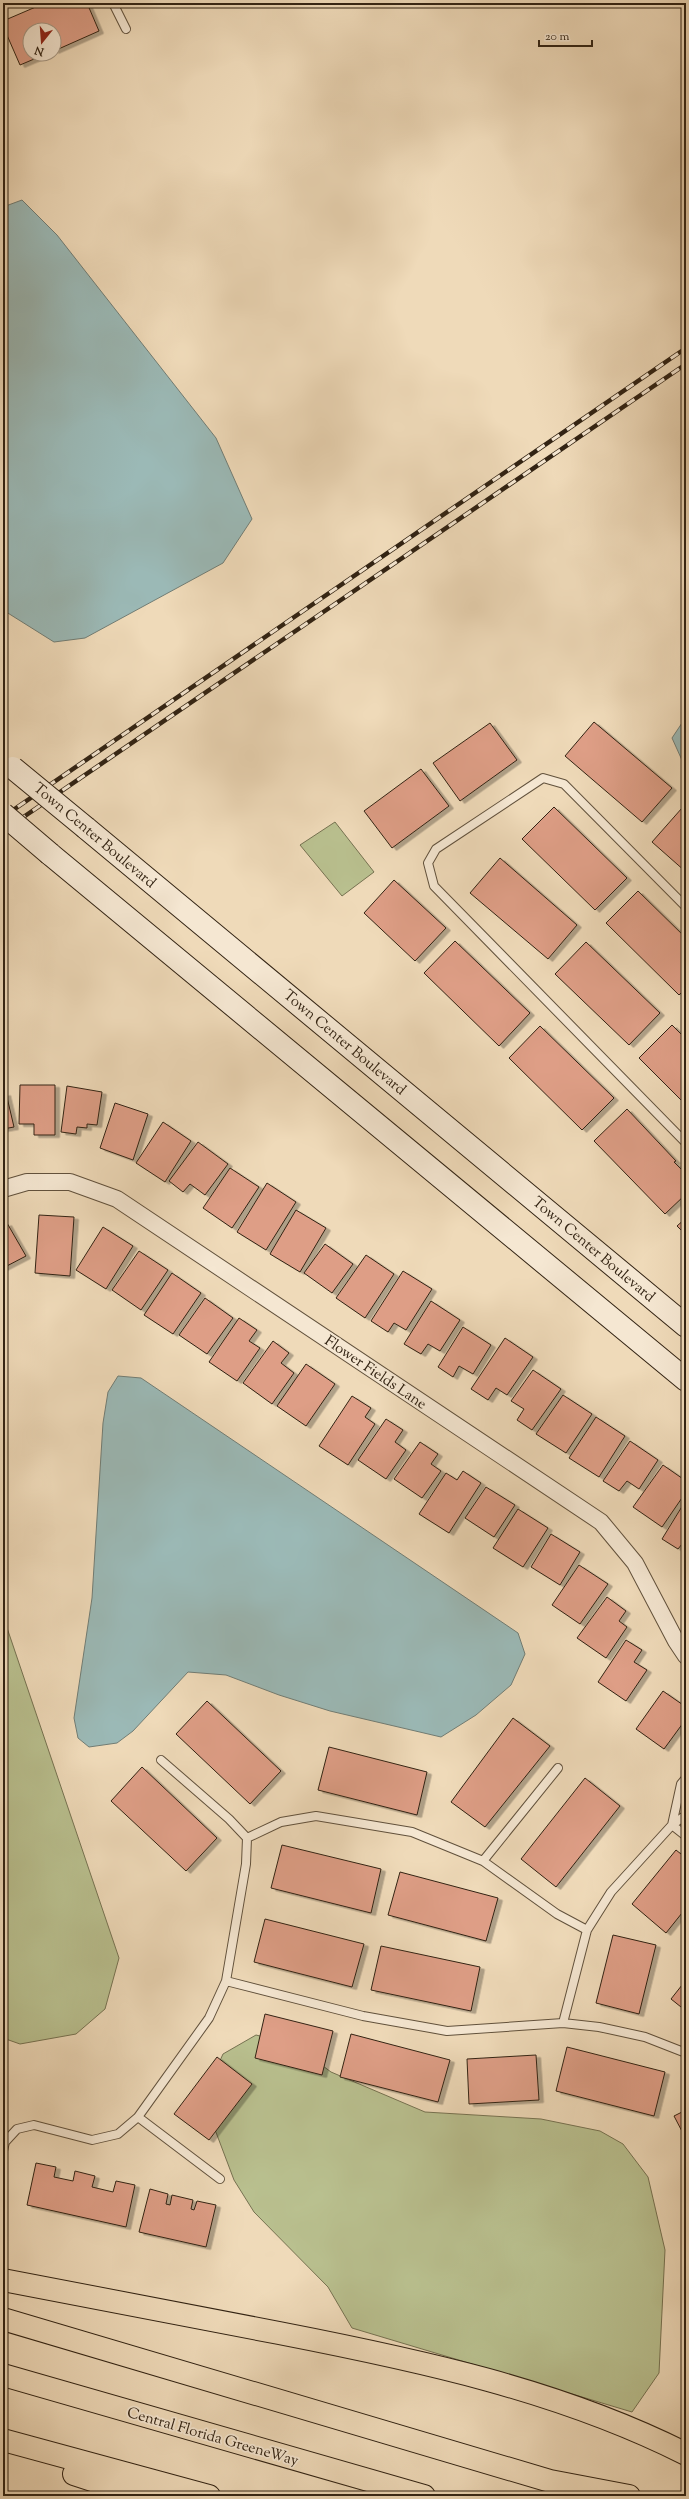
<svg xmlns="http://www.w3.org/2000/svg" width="689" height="2499" font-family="'Sorts Mill Goudy',serif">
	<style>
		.green { fill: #b9c08f; stroke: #767251 }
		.water { fill: #9bb9b6; stroke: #717d75 }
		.building { fill: #de9e86; stroke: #322313; filter: url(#shadow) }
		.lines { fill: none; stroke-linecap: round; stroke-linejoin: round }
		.service-casing { stroke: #61513c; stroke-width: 10 }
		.minor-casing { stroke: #61513c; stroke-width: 18 }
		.secondary-casing { stroke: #322313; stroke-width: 24 }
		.motorway-casing { stroke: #322313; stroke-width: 24 }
		.service { stroke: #f5e7d2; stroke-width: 8 }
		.minor { stroke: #f5e7d2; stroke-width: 16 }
		.secondary { stroke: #f5e7d2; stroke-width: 22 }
		.motorway { stroke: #efdab9; stroke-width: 22 }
		.rail-casing { stroke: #322313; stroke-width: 4.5 }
		.rail { stroke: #f5e7d2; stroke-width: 3; stroke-dasharray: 9; stroke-linecap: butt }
		.secondary-bridge-casing { stroke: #322313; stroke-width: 24; stroke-linecap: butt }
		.secondary-bridge { stroke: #f5e7d2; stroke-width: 22 }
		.labels { text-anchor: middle; stroke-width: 3.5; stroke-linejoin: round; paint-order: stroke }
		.street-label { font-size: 15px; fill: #322313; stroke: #f5e7d2 }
	</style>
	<defs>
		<filter id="shadow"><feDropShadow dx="4.5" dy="2.5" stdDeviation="0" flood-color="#0004"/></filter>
	</defs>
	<rect width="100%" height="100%" fill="#efdab9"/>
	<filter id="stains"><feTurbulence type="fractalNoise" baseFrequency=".005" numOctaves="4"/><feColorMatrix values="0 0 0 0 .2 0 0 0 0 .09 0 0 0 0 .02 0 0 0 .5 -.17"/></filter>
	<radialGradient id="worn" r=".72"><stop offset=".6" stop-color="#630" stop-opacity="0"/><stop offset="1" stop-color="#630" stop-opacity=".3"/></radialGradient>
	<!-- green -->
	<path class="green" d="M 335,822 L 374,872 L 342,896 L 300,845 Z
		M 3,1616 L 119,1958 L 105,2009 L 76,2034 L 20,2044 L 3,2038 Z
		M 256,2035 L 295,2045 L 331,2072 L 425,2112 L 541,2119 L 600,2131 L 623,2144 L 648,2177 L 665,2250 L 659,2373 L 632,2412 L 352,2328 L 328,2287 L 254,2212 L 234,2180 L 214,2127 L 209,2085 L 223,2054 Z"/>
	<!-- water -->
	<path class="water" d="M 22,200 L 57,235 L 216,438 L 252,519 L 223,563 L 85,638 L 54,642 L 3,610 L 3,207 Z
		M 686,717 L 686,769 L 672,738 Z
		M 118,1376 L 141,1378 L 518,1633 L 525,1654 L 511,1685 L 476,1715 L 441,1737 L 330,1711 L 279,1695 L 226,1675 L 188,1672 L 133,1731 L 117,1743 L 89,1747 L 78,1738 L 74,1718 L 92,1598 L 103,1423 L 108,1392 Z"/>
	<!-- building -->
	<path class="building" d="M 45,3 L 87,3 L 99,31 L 54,51 L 54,30 L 30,30 L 30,54 L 46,54 L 20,65 L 3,26 L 3,21 Z
		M 594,722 L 672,788 L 642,822 L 565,756 Z
		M 490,723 L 517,760 L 460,801 L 433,763 Z
		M 421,769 L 449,806 L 392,848 L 364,811 Z
		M 554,807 L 627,878 L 595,910 L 522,839 Z
		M 682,808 L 686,812 L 686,872 L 652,842 Z
		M 500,858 L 577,925 L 548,959 L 470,893 Z
		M 394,880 L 446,928 L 415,961 L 364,913 Z
		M 638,891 L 686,938 L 686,988 L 679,995 L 606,923 Z
		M 455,941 L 530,1013 L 499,1046 L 424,973 Z
		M 586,942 L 660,1013 L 629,1045 L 555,974 Z
		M 672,1025 L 686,1039 L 686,1105 L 639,1058 Z
		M 540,1026 L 614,1098 L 582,1130 L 509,1058 Z
		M 20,1085 L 55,1085 L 55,1135 L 34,1135 L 34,1124 L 19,1124 Z
		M 67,1086 L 102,1092 L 97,1125 L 87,1124 L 87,1128 L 77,1127 L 76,1134 L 61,1132 Z
		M 6,1093 L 14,1127 L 3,1129 L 3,1094 Z
		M 115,1103 L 148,1114 L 133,1160 L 100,1148 Z
		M 627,1109 L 676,1161 L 674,1162 L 686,1174 L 686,1194 L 665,1214 L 594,1141 Z
		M 163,1122 L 191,1141 L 165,1182 L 136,1163 Z
		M 198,1142 L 228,1164 L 205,1195 L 190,1184 L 183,1192 L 169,1181 Z
		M 230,1168 L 259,1187 L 232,1228 L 203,1208 Z
		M 267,1183 L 296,1202 L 266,1250 L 237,1232 Z
		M 296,1210 L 326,1228 L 300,1272 L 270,1254 Z
		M 39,1215 L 74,1217 L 70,1276 L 35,1273 Z
		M 686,1218 L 686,1235 L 677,1226 Z
		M 7,1223 L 26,1256 L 3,1268 L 3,1225 Z
		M 103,1227 L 133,1246 L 106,1289 L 76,1270 Z
		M 325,1244 L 353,1264 L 332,1293 L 304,1273 Z
		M 139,1251 L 168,1270 L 141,1310 L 112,1290 Z
		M 366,1255 L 394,1274 L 365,1318 L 336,1298 Z
		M 403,1271 L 432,1289 L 406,1330 L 394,1323 L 388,1332 L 371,1321 Z
		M 172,1273 L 201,1293 L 173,1334 L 144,1315 Z
		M 205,1298 L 233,1318 L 207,1354 L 179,1335 Z
		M 431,1301 L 460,1320 L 440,1351 L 428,1344 L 421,1354 L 404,1344 Z
		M 239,1318 L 257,1330 L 249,1341 L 260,1348 L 237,1381 L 209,1362 Z
		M 463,1327 L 491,1345 L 473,1374 L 459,1366 L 453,1377 L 438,1367 Z
		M 505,1338 L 533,1357 L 507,1395 L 496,1388 L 488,1400 L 471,1389 Z
		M 273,1341 L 289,1353 L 281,1363 L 294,1373 L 272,1404 L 243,1383 Z
		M 306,1364 L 335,1384 L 306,1426 L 277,1406 Z
		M 533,1370 L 561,1389 L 532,1430 L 517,1420 L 524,1409 L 511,1401 Z
		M 563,1395 L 592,1414 L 566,1453 L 536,1434 Z
		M 352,1396 L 371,1408 L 365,1417 L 375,1424 L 348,1465 L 319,1446 Z
		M 596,1417 L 625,1436 L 599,1477 L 569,1458 Z
		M 386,1419 L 403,1430 L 395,1442 L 406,1450 L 386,1479 L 358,1460 Z
		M 630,1441 L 658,1460 L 639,1489 L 627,1481 L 619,1491 L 603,1481 Z
		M 420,1442 L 438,1454 L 431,1464 L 441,1471 L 422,1498 L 394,1479 Z
		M 663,1465 L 686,1481 L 686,1492 L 662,1527 L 633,1507 Z
		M 463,1471 L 481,1483 L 449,1533 L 419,1514 L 446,1473 L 457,1480 Z
		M 486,1487 L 515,1505 L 494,1537 L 465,1518 Z
		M 686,1500 L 686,1539 L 678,1549 L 662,1539 Z
		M 518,1509 L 548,1528 L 523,1567 L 493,1548 Z
		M 551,1534 L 580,1552 L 560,1585 L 531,1567 Z
		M 579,1565 L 608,1584 L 580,1624 L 552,1605 Z
		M 607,1597 L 626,1611 L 619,1621 L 627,1627 L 606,1658 L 577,1638 Z
		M 626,1640 L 642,1650 L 634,1662 L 647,1670 L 626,1701 L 598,1682 Z
		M 663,1691 L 686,1707 L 686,1719 L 664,1749 L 636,1729 Z
		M 207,1701 L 281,1771 L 250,1804 L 176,1734 Z
		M 513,1718 L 550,1746 L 485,1827 L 451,1802 Z
		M 329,1747 L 427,1772 L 417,1815 L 318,1790 Z
		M 142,1767 L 217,1838 L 186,1871 L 111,1801 Z
		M 585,1778 L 620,1806 L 556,1887 L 521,1859 Z
		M 282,1845 L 381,1869 L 371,1913 L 271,1888 Z
		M 676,1850 L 686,1858 L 686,1908 L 666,1933 L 632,1904 Z
		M 400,1872 L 498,1898 L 486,1941 L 388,1915 Z
		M 265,1919 L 364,1944 L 352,1987 L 254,1962 Z
		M 613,1935 L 656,1945 L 639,2014 L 596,2003 Z
		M 381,1946 L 480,1967 L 471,2011 L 371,1990 Z
		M 686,1980 L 686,2011 L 671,1999 Z
		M 265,2014 L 333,2031 L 322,2075 L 255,2058 Z
		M 351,2034 L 450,2060 L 438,2102 L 340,2077 Z
		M 567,2047 L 665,2072 L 654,2116 L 556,2091 Z
		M 536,2055 L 539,2100 L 469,2104 L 467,2059 Z
		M 217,2057 L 252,2084 L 209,2140 L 174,2114 Z
		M 686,2110 L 686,2139 L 674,2116 Z
		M 36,2163 L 56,2167 L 54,2177 L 73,2181 L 75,2171 L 95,2176 L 92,2187 L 113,2192 L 116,2181 L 135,2185 L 126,2227 L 27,2205 Z
		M 150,2189 L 168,2194 L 166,2204 L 170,2205 L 172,2195 L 193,2200 L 191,2209 L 194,2210 L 197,2201 L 216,2205 L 206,2247 L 139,2232 Z"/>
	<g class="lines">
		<defs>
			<path id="service" d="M 113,3 L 126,29
				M 686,907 L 564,784 L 543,778 L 436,849 L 428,863 L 434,886 L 686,1143
				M 672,1825 L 681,1784 L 686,1778
				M 672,1825 L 686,1836
				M 247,1838 L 281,1822 L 316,1816 L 412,1832 L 483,1861 L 557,1914 L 587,1930
				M 483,1861 L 558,1768
				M 226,1981 L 363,2016 L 447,2031 L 563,2023 L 599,2027 L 645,2037 L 686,2053
				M 563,2023 L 587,1930 L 611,1892 L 672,1825 L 686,1815
				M 138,2117 L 220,2179
				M 3,2151 L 5,2142 L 17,2129 L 34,2125 L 92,2140 L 118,2134 L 138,2117 L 209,2018 L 226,1981 L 246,1864 L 247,1838 L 229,1819 L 161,1760"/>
			<path id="minor" d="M 3,1189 L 27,1182 L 70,1182 L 117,1199 L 601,1522 L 635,1563 L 676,1641 L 686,1656"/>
			<path id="secondary" d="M 86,828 L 686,1326
				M 50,854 L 686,1380"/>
			<path id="motorway" d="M 3,2280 C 95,2298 187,2316 279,2333 C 418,2360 559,2390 686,2454
				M 3,2319 L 550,2481 L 629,2496
				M 3,2375 L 424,2496
				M 3,2440 L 209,2496
				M 74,2474 L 141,2496"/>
		</defs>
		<!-- service casing -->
		<use href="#service" class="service-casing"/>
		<!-- minor casing -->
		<use href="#minor" class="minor-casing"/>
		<!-- secondary casing -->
		<use href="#secondary" class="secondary-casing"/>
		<!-- motorway casing -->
		<use href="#motorway" class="motorway-casing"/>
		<!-- service -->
		<use href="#service" class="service"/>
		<!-- minor -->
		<use href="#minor" class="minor"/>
		<!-- secondary -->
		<use href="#secondary" class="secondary"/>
		<!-- motorway -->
		<use href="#motorway" class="motorway"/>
		<defs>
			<path id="rail" d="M 3,817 L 686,348
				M 3,831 L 686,364"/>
		</defs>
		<!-- rail casing -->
		<use href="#rail" class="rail-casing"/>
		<!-- rail -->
		<use href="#rail" class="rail"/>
		<defs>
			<path id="secondary-bridge" d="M 13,768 L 86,828
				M 3,814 L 50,854"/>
		</defs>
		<!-- secondary-bridge casing -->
		<use href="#secondary-bridge" class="secondary-bridge-casing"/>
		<!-- secondary-bridge -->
		<use href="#secondary-bridge" class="secondary-bridge"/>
	</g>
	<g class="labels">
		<!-- street labels -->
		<g class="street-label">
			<text transform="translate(95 835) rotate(40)" y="5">Town Center Boulevard</text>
			<text transform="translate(345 1042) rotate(40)" y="5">Town Center Boulevard</text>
			<text transform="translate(594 1249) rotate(40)" y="5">Town Center Boulevard</text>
			<text transform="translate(376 1372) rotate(34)" y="5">Flower Fields Lane</text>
			<text transform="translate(213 2436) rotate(16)" y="5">Central Florida GreeneWay</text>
		</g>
	</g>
	<!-- margin -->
	<rect width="689" height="2499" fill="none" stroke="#efdab9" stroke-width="16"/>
	<rect x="4" y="4" width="681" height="2491" fill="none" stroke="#322313" stroke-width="2"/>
	<rect x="8" y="8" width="673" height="2483" fill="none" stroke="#322313"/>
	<!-- north arrow -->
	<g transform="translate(42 42) rotate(197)"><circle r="19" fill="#f5e7d2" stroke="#a79986"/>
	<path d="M0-3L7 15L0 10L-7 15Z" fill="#8f2418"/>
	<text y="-6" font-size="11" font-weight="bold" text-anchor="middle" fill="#322313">N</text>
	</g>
	<!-- scale -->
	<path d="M539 40v6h53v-6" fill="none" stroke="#322313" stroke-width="2"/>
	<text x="545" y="40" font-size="12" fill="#322313" stroke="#f5e7d2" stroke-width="3" paint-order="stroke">20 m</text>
	<rect width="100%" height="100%" filter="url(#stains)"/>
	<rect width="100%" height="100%" fill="url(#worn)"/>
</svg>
